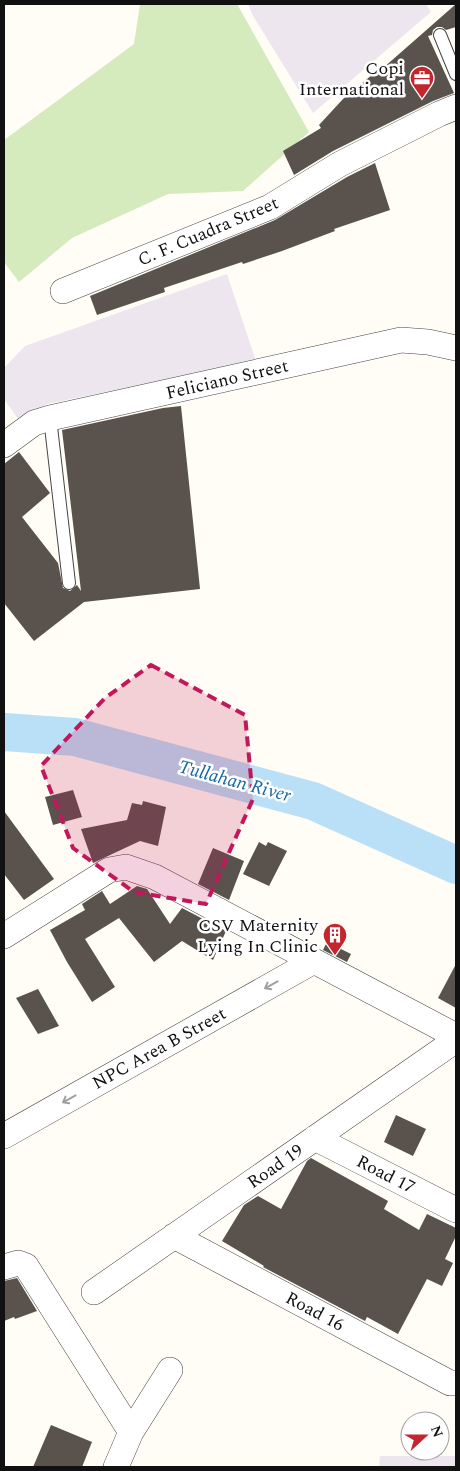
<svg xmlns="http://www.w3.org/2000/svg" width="460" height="1471" font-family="Spectral,serif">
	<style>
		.industrial { fill: #eee6ef }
		.green { fill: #d5ebbd }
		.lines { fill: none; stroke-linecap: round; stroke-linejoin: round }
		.river { stroke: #b9e0f7; stroke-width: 38 }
		.building { fill: #5a524d }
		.service-casing { stroke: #444; stroke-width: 14 }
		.minor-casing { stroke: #444; stroke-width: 26 }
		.service { stroke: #fff; stroke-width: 12 }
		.minor { stroke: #fff; stroke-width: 25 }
		.oneway { stroke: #a0a0a0 }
		.marked { fill: #c2185b; fill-opacity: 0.2; stroke: #c2185b; stroke-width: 4; stroke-dasharray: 10 6; stroke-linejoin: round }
		.labels { text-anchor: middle; stroke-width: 5; stroke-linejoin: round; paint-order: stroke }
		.poi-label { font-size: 18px; fill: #111; stroke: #fff; text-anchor: end }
		.street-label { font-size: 18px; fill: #111; stroke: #fff }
		.water-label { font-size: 19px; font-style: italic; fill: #1768a6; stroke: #fff }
	</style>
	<rect width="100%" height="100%" fill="#fffdf5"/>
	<!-- industrial -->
	<path class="industrial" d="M 248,4 L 426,4 L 431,12 L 313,113 L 253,16 Z
		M 227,274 L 256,361 L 47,404 L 18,419 L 4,399 L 4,368 L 25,346 Z
		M 380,1456 L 456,1456 L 456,1467 L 379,1467 Z"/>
	<!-- green -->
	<path class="green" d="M 140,4 L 237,4 L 309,132 L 243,191 L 168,194 L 72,238 L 19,282 L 4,262 L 4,140 L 134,44 Z"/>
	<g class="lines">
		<!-- river -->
		<path class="river" d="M 4,732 L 75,737 L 313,801 L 456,865"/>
	</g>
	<!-- building -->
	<path class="building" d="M 456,4 L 456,27 L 446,30 L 442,27 L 437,27 L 433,30 L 432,35 L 428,36 L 454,93 L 433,101 L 333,151 L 294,175 L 283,151 L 321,128 L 319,125 L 343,99 L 373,74 L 374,76 Z
		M 375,163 L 390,210 L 334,229 L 335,231 L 282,251 L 243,264 L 242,262 L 164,288 L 165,292 L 97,315 L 90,296 L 275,220 L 347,177 Z
		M 181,406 L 200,589 L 84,602 L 34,641 L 4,603 L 4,464 L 19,452 L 50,493 L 22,517 L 58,563 L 63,588 L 70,591 L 77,585 L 81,591 L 62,430 L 163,408 Z
		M 73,790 L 82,817 L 53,825 L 45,797 Z
		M 143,801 L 166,807 L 158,846 L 140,841 L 93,863 L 81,829 L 127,820 L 132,803 L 142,805 Z
		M 4,811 L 54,879 L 24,900 L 4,874 Z
		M 259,842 L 266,846 L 268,842 L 287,851 L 269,886 L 243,874 Z
		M 213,848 L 244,861 L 229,900 L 198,884 Z
		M 137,886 L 147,889 L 170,924 L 182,908 L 226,931 L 213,960 L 182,941 L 154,962 L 119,918 L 85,939 L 115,987 L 92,1002 L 67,962 L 50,930 L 85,910 L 82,904 L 102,891 L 110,904 Z
		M 327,942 L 351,954 L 347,962 L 323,950 Z
		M 456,964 L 456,1008 L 438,998 Z
		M 38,989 L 59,1026 L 38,1034 L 16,998 Z
		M 396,1115 L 426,1129 L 413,1156 L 384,1142 Z
		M 311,1158 L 388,1201 L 384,1209 L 419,1230 L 427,1214 L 456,1228 L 456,1236 L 445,1259 L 453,1263 L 442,1286 L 427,1279 L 398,1334 L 367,1317 L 365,1321 L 263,1267 L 264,1266 L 222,1241 L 244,1205 L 258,1196 L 281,1209 L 307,1161 Z
		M 17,1278 L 37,1311 L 15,1319 L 14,1317 L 4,1321 L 4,1281 Z
		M 51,1425 L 92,1442 L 82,1467 L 33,1467 Z"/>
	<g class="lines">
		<defs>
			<path id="service" d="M 440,35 L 456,74
				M 50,418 L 69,583"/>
			<path id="minor" d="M 63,291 L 270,207 L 340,164 L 439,114 L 456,107
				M 4,445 L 34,423 L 50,418 L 401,340 L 428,342 L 456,348
				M 4,936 L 109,870 L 126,867 L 155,877 L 456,1036
				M 4,1136 L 314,961
				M 315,1138 L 456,1210
				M 174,1236 L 450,1383 L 456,1383
				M 4,1267 L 18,1263 L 26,1266 L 131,1432
				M 94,1292 L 456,1040
				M 116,1467 L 131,1432 L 170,1370"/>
		</defs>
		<!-- service casing -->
		<use href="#service" class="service-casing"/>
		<!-- minor casing -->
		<use href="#minor" class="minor-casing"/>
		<!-- service -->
		<use href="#service" class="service"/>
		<!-- minor -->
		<use href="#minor" class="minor"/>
	</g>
	<!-- one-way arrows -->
	<defs><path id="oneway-shaft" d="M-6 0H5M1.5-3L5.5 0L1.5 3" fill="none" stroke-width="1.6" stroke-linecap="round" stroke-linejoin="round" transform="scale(1.25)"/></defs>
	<g class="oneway">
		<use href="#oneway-shaft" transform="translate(271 985) rotate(151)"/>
		<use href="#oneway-shaft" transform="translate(69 1099) rotate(151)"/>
	</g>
	<!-- marked area -->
	<path class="marked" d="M 151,665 L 245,715 L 253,799 L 206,904 L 134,892 L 73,848 L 41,766 L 105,698 Z"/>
	<!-- icons -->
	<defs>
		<symbol id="office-pin" viewBox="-11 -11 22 30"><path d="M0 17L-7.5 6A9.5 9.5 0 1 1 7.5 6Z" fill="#c4262e" stroke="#fff"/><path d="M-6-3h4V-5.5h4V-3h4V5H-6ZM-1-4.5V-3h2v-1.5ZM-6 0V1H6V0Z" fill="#fff"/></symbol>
		<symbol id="building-pin" viewBox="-11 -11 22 30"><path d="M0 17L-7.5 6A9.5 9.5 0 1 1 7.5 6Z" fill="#c4262e" stroke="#fff"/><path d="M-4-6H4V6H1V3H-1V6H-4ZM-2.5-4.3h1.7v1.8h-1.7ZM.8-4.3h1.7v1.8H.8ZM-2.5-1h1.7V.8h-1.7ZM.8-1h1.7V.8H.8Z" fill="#fff"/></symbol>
	</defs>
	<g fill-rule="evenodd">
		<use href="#office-pin" x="408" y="64" width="28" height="38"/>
		<use href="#building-pin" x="321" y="921" width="28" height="38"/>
	</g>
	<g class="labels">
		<!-- poi labels -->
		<g class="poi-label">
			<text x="404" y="74">Copi<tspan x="404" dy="21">International</tspan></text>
			<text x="318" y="931">CSV Maternity<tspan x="318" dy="21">Lying In Clinic</tspan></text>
		</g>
		<!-- street labels -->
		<g class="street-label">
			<text transform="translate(208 231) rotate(-23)" y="6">C. F. Cuadra Street</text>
			<text transform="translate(227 379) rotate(-13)" y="6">Feliciano Street</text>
			<text transform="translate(159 1048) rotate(-29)" y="6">NPC Area B Street</text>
			<text transform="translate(275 1166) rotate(-35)" y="6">Road 19</text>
			<text transform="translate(386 1174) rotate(27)" y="6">Road 17</text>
			<text transform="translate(315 1311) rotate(28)" y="6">Road 16</text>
		</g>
		<!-- water labels -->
		<g class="water-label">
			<text transform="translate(235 780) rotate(15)" y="7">Tullahan River</text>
		</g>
	</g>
	<!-- border -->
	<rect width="460" height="1471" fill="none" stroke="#111111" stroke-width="10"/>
	<!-- north arrow -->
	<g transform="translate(425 1436) rotate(69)"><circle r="24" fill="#ffffff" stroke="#a0a0a0"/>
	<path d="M0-4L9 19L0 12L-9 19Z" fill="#c4262e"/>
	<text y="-8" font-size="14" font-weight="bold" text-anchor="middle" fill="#111111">N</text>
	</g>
</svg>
